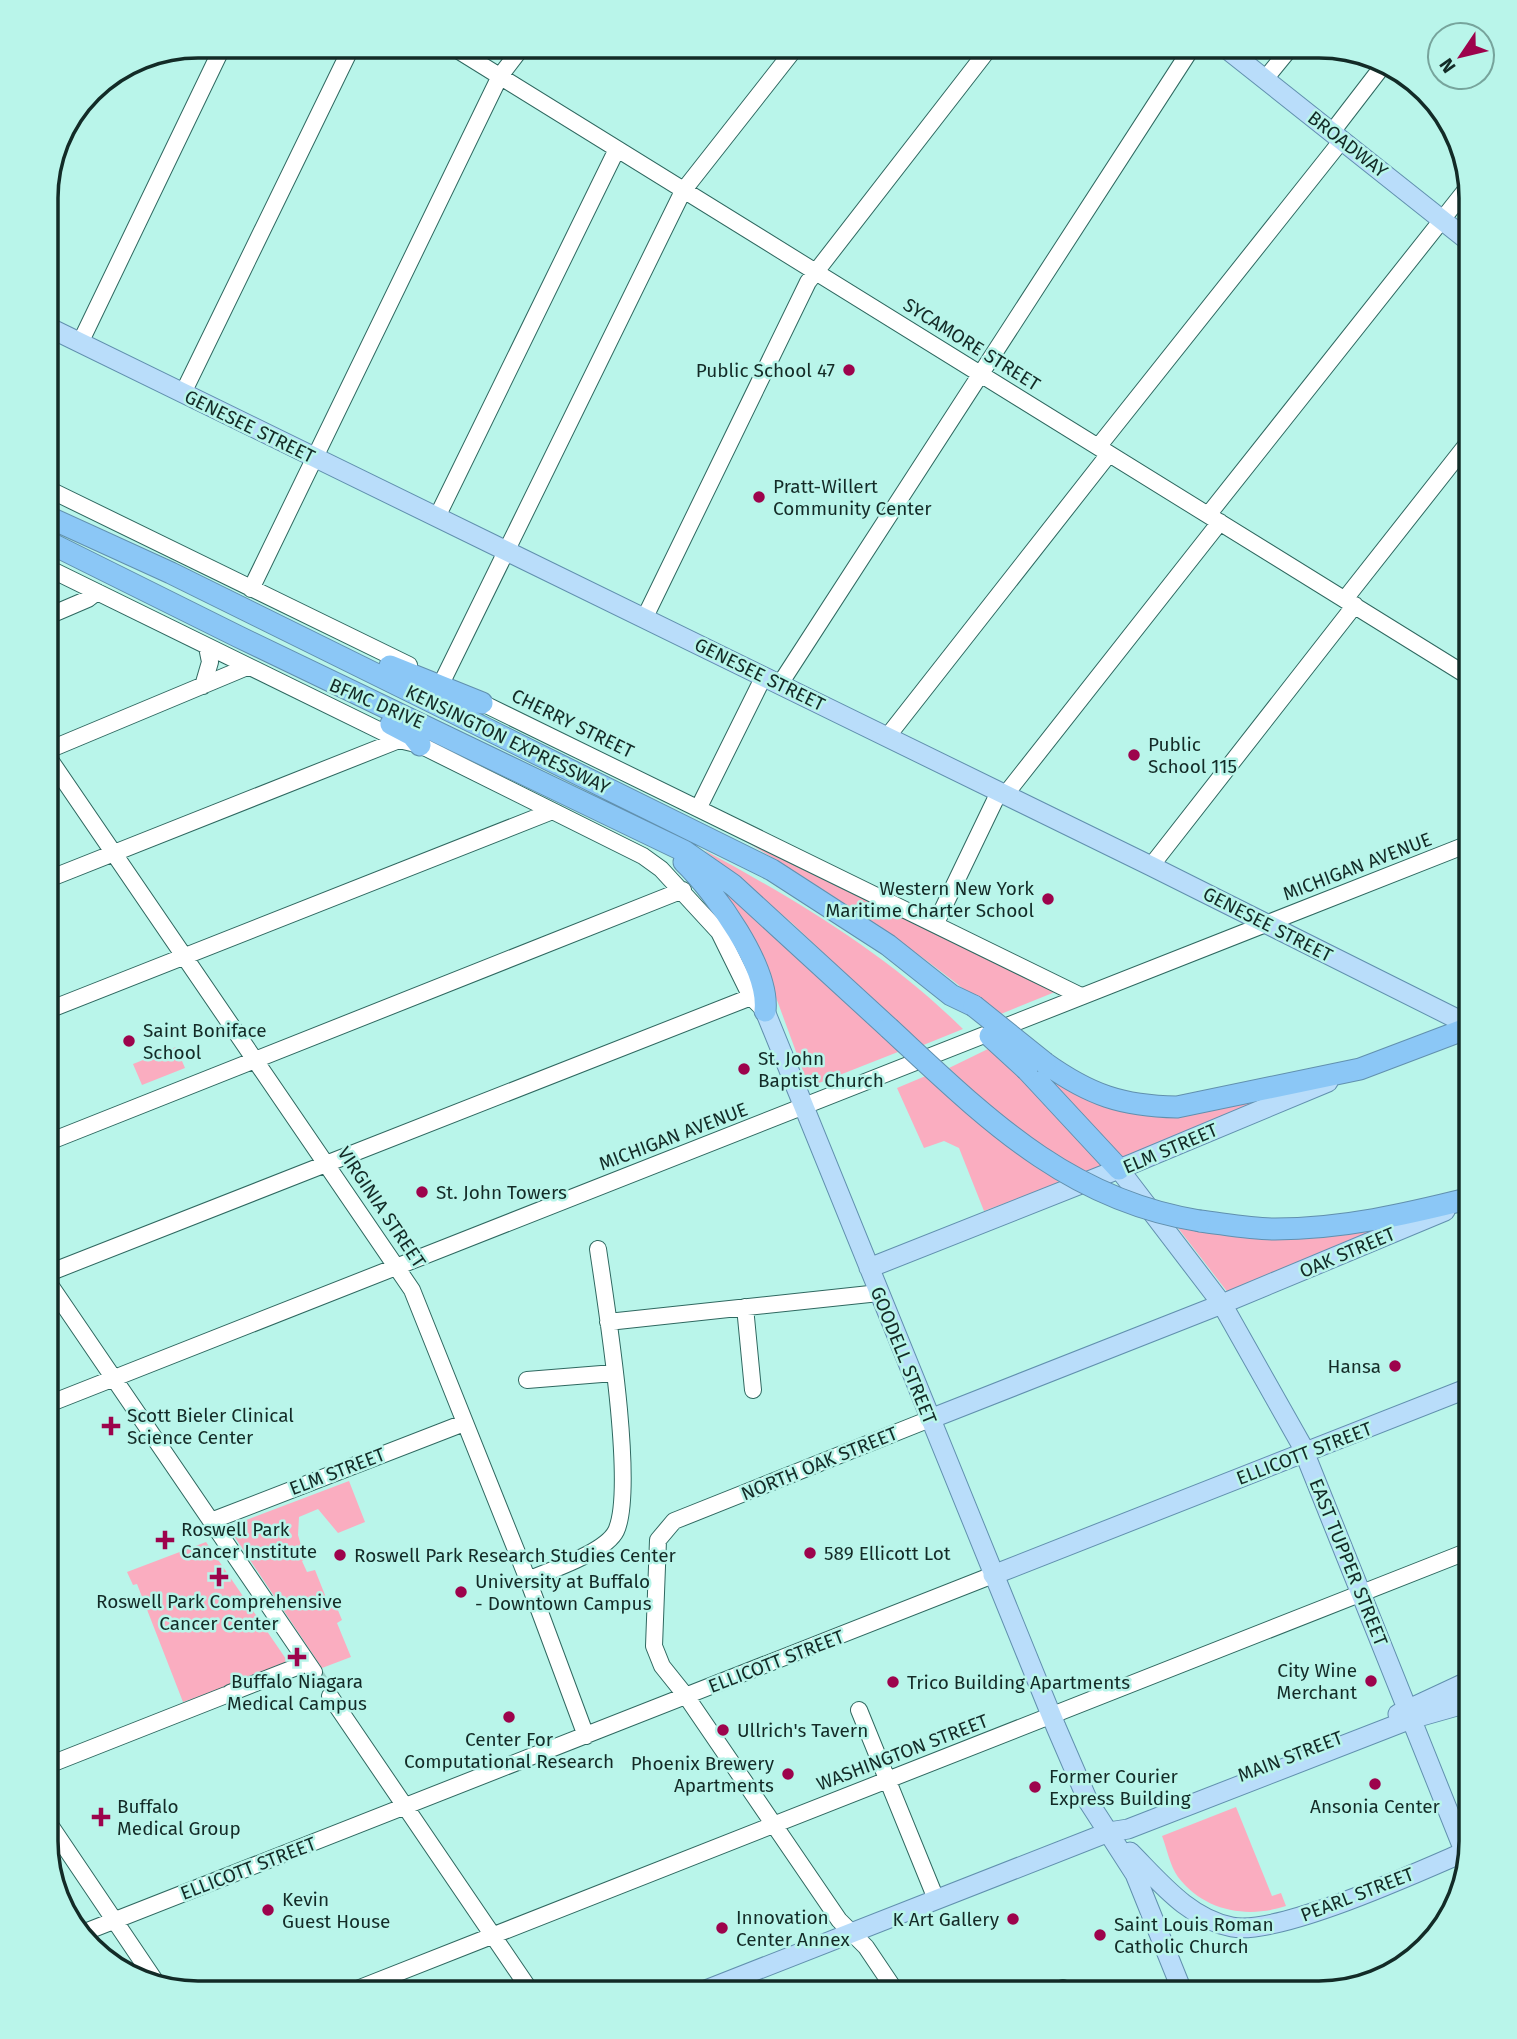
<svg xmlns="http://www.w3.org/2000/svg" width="1517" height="2039" font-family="'Fira Sans',sans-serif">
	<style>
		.green { fill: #faadc0 }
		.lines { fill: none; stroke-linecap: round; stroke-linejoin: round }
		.minor-tunnel { stroke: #98cdc3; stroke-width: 16; stroke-dasharray: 16 8; stroke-linecap: butt }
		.minor-casing { stroke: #2f6860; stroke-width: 18 }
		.major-casing { stroke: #6190ae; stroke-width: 21 }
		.highway-casing { stroke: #6190ae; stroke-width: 23 }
		.minor { stroke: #fff; stroke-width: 16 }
		.major { stroke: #b9ddfa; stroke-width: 19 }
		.highway { stroke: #8bc7f6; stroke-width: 21 }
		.tram { stroke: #517670; stroke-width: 2 }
		.highway-bridge-casing { stroke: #6190ae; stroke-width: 23; stroke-linecap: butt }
		.highway-bridge { stroke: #8bc7f6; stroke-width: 21 }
		.poi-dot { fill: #9d034c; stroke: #b9f5ea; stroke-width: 2.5 }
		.labels { text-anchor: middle; stroke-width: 5; stroke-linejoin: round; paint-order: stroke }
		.street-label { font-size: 19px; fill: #132b27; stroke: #b9f5ea }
		.poi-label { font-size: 19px; fill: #132b27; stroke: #b9f5ea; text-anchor: start }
		.rim { fill: none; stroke: #132b27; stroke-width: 3.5 }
	</style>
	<rect width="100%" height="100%" fill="#b9f5ea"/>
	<!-- green -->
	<path class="green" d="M 729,831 L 1029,976 L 1055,992 L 996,1016 C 914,945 822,888 729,831 Z
		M 704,850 C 798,901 886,953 963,1029 L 921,1046 L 792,923 Z
		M 710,879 L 731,893 L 903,1050 L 809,1087 L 760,954 Z
		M 176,1047 L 185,1068 L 142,1085 L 133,1064 Z
		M 990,1048 L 1035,1089 L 1101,1166 L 1082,1173 L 1004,1120 L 949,1068 Z
		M 928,1075 L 1060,1183 L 984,1211 L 959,1148 L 944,1141 L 924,1148 L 897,1088 Z
		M 1047,1080 L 1103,1105 L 1267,1097 L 1128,1157 L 1120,1157 Z
		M 1400,1223 L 1229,1294 L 1178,1228 C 1260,1241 1318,1242 1400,1223 Z
		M 349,1481 L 365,1522 L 338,1533 L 318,1509 L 299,1517 L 298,1535 L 305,1559 L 302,1561 L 307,1572 L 315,1570 L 329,1605 L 335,1603 L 342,1620 L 337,1623 L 351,1657 L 322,1668 L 228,1527 Z
		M 206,1542 L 286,1659 L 286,1666 L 183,1702 L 137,1584 L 133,1585 L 127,1572 Z
		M 1236,1807 L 1272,1896 L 1281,1893 L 1286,1906 C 1247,1919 1204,1911 1178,1877 C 1170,1866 1167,1849 1162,1836 Z"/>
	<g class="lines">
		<!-- minor-tunnel -->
		<path class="minor-tunnel" d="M 314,1672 L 330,1696"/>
		<defs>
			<path id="minor" d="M 451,46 L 1471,678
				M 1265,79 L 1292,46
				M 1332,132 L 1385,63
				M 80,343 L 223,46
				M 183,393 L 352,46
				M 1098,447 L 1342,140
				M 46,488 L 409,665
				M 1208,515 L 1468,187
				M 437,517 L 617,149
				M 46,567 L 399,740 L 420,745 L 643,856 L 661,869 L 719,932 L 751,997 L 765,1011
				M 251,589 L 500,76 L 523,46
				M 1345,599 L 1471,439
				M 46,617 L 88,599 L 97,592
				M 645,617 L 808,282 L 991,46
				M 442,682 L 683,191 L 797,46
				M 780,684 L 1193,46
				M 203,686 L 210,662 L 207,647
				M 472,698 L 1081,996
				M 887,737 L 1109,454
				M 46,751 L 247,667
				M 46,754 L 412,1290 L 528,1580 L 586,1736
				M 1005,795 L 1220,522
				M 699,807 L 764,676
				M 1151,866 L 1355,605
				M 46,880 L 399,740
				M 936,923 L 999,792
				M 46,1011 L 550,812
				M 46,1143 L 683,890
				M 46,1274 L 751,997
				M 46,1279 L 314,1672
				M 745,1307 L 753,1390
				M 608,1322 L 879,1293
				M 527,1380 L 614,1373
				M 46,1405 L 1471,843
				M 211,1521 L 464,1423
				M 528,1580 C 550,1570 605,1553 616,1531 C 636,1488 606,1304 598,1249
				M 230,1693 L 307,1663
				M 330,1696 L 532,1993
				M 859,1710 L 936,1899
				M 46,1766 L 226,1695
				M 46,1819 L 156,1982
				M 80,1934 L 993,1575
				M 347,1993 L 1471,1550
				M 897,1993 L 866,1947 L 839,1920 L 686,1696 L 662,1666 L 654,1646 L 658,1540 L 674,1521 L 930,1419
				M 1051,1993 L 1063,1988"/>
			<path id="major" d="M 1223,46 L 1471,243
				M 46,326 L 1151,866 L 1471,1026
				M 765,1011 L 1056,1727 L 1088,1801 L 1135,1874 L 1183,1993
				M 1119,1169 L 1222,1304 L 1301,1444 L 1467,1858
				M 869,1268 L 1134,1163 L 1328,1082
				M 930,1419 L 1222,1304 L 1445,1211
				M 993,1575 L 1471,1387
				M 1398,1714 L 1471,1680
				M 1130,1852 C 1159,1881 1189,1919 1232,1927 C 1279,1936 1420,1871 1469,1850
				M 698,1993 L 1109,1832 L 1128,1829 L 1411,1719 L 1471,1702"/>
			<path id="highway" d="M 46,516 L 171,573 L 772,870 L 888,945 L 951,995 L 974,1006
				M 46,541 L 237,636 L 684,851 L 733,885 L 889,1028
				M 390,666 L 482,703
				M 391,724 L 412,735 L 420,745
				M 684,862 C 714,891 770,967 765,1011
				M 1045,1063 C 1090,1095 1122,1106 1177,1107 L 1360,1069 L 1471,1027
				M 1027,1070 L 1119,1169
				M 1200,1221 C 1225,1224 1250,1229 1275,1229 C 1342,1229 1407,1214 1471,1198"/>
		</defs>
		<!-- minor casing -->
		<use href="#minor" class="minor-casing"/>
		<!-- major casing -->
		<use href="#major" class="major-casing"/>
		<!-- highway casing -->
		<use href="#highway" class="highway-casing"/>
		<!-- minor -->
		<use href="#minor" class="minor"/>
		<!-- major -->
		<use href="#major" class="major"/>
		<!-- highway -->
		<use href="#highway" class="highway"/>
		<!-- tram -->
		<path class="tram" d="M 1459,1692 L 1471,1687"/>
		<defs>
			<path id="highway-bridge" d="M 974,1006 L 1045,1063
				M 889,1028 C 984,1116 1066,1200 1200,1221
				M 990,1036 L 1027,1070"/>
		</defs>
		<!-- highway-bridge casing -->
		<use href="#highway-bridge" class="highway-bridge-casing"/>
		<!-- highway-bridge -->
		<use href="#highway-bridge" class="highway-bridge"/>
	</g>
	<!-- markers -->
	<g class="poi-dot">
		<circle cx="849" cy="370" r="7"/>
		<circle cx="759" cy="497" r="7"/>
		<circle cx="1134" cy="755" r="7"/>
		<circle cx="1048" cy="899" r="7"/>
		<circle cx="129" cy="1041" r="7"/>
		<circle cx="744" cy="1069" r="7"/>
		<circle cx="422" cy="1192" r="7"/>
		<circle cx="1395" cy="1366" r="7"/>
		<path d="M107.5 1415.5h7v7h7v7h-7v7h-7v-7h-7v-7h7z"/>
		<path d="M161.5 1529.5h7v7h7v7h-7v7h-7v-7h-7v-7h7z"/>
		<circle cx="810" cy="1553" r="7"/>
		<circle cx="340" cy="1555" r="7"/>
		<path d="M215.5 1566.5h7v7h7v7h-7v7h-7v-7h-7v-7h7z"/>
		<circle cx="461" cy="1592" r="7"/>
		<path d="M293.5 1646.5h7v7h7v7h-7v7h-7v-7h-7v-7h7z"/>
		<circle cx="1371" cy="1681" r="7"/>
		<circle cx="893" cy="1682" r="7"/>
		<circle cx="509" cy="1717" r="7"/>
		<circle cx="723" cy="1730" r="7"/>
		<circle cx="788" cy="1774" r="7"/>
		<circle cx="1375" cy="1784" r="7"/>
		<circle cx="1035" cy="1787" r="7"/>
		<path d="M97.5 1806.5h7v7h7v7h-7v7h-7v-7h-7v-7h7z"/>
		<circle cx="268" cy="1910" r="7"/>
		<circle cx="1013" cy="1919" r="7"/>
		<circle cx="722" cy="1928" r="7"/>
		<circle cx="1100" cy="1935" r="7"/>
	</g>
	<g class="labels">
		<!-- street labels -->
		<g class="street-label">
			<text transform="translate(1348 144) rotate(38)" y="7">BROADWAY</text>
			<text transform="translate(972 344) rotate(32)" y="7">SYCAMORE STREET</text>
			<text transform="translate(250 426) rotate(26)" y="7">GENESEE STREET</text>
			<text transform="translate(760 674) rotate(26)" y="7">GENESEE STREET</text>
			<text transform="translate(377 703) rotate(23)" y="7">BFMC DRIVE</text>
			<text transform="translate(573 723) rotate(26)" y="7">CHERRY STREET</text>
			<text transform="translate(508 739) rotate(26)" y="7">KENSINGTON EXPRESSWAY</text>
			<text transform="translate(1357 866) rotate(-21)" y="7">MICHIGAN AVENUE</text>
			<text transform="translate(1268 924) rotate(27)" y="7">GENESEE STREET</text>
			<text transform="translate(673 1136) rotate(-21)" y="7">MICHIGAN AVENUE</text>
			<text transform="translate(1170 1148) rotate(-23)" y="7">ELM STREET</text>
			<text transform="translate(382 1207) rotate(56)" y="7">VIRGINIA STREET</text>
			<text transform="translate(1347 1252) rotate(-23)" y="7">OAK STREET</text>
			<text transform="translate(904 1355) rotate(68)" y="7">GOODELL STREET</text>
			<text transform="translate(1304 1453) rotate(-21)" y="7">ELLICOTT STREET</text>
			<text transform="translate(819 1463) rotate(-22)" y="7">NORTH OAK STREET</text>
			<text transform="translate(337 1471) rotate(-21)" y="7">ELM STREET</text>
			<text transform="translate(1349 1562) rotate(68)" y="7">EAST TUPPER STREET</text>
			<text transform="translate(776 1661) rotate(-21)" y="7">ELLICOTT STREET</text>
			<text transform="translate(902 1752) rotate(-21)" y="7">WASHINGTON STREET</text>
			<text transform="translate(1290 1756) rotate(-21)" y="7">MAIN STREET</text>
			<text transform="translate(248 1868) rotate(-21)" y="7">ELLICOTT STREET</text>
			<text transform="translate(1357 1894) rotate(-21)" y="7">PEARL STREET</text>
		</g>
		<!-- poi labels -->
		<g class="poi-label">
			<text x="835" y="377" text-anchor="end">Public School 47</text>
			<text x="773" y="493">Pratt-Willert<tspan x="773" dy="22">Community Center</tspan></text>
			<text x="1148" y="751">Public<tspan x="1148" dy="22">School 115</tspan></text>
			<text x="1034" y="895" text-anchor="end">Western New York<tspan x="1034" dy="22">Maritime Charter School</tspan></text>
			<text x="143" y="1037">Saint Boniface<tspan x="143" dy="22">School</tspan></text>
			<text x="758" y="1065">St. John<tspan x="758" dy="22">Baptist Church</tspan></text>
			<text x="436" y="1199">St. John Towers</text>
			<text x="1381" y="1373" text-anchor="end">Hansa</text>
			<text x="127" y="1422">Scott Bieler Clinical<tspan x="127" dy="22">Science Center</tspan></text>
			<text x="181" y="1536">Roswell Park<tspan x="181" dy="22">Cancer Institute</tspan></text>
			<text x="824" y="1560">589 Ellicott Lot</text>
			<text x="354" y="1562">Roswell Park Research Studies Center</text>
			<text x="475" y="1588">University at Buffalo<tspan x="475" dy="22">- Downtown Campus</tspan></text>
			<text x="219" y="1608" text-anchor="middle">Roswell Park Comprehensive<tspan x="219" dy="22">Cancer Center</tspan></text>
			<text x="1357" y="1677" text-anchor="end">City Wine<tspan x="1357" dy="22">Merchant</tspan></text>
			<text x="297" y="1688" text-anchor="middle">Buffalo Niagara<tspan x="297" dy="22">Medical Campus</tspan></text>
			<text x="907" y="1689">Trico Building Apartments</text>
			<text x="737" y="1737">Ullrich's Tavern</text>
			<text x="509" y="1746" text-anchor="middle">Center For<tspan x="509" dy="22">Computational Research</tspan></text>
			<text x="774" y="1770" text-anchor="end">Phoenix Brewery<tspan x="774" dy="22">Apartments</tspan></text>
			<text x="1049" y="1783">Former Courier<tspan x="1049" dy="22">Express Building</tspan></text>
			<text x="117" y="1813">Buffalo<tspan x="117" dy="22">Medical Group</tspan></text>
			<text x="1375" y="1813" text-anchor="middle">Ansonia Center</text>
			<text x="282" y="1906">Kevin<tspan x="282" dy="22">Guest House</tspan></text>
			<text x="736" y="1924">Innovation<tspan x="736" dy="22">Center Annex</tspan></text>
			<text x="999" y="1926" text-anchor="end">K Art Gallery</text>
			<text x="1114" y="1931">Saint Louis Roman<tspan x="1114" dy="22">Catholic Church</tspan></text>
		</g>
	</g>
	<!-- crop -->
	<path d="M0 0H1517V2039H0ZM198 58H1319A140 140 0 0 1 1459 198V1841A140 140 0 0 1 1319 1981H198A140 140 0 0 1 58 1841V198A140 140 0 0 1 198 58Z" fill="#b9f5ea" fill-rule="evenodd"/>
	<path class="rim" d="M198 58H1319A140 140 0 0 1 1459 198V1841A140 140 0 0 1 1319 1981H198A140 140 0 0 1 58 1841V198A140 140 0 0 1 198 58Z"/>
	<!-- north arrow -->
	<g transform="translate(1461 56) rotate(235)"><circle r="33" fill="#b9f5ea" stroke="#77a49c" stroke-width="2"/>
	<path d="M0-5L12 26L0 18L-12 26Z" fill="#9d034c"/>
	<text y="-10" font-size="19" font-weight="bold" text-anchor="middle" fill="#132b27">N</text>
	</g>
</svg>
